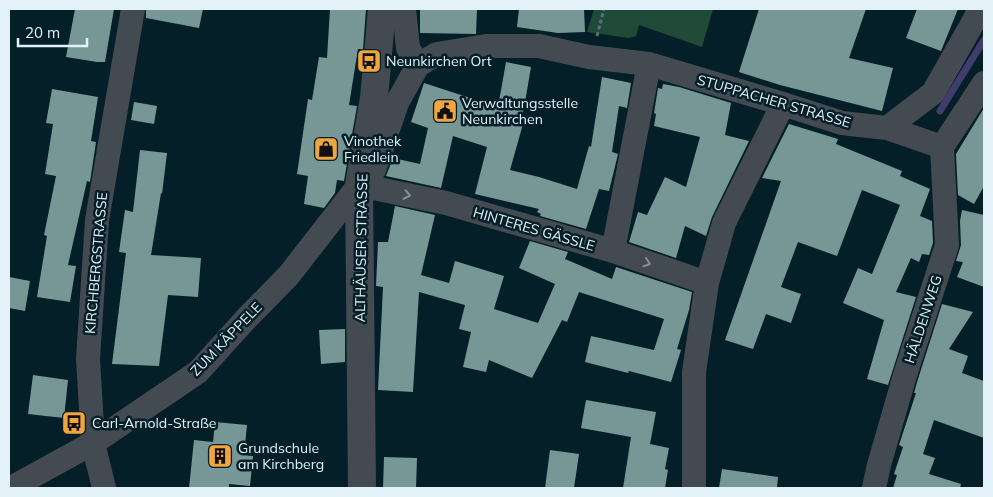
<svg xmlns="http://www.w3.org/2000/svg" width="993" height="497" font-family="Mulish,sans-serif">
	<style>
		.green { fill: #1f4a37 }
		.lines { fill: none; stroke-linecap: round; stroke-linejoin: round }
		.stream { stroke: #403c6c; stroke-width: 7 }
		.building { fill: #779796 }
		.path { stroke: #5a7078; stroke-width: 3; stroke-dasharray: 4 2.5; stroke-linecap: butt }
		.minor { stroke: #444a52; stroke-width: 24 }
		.tertiary { stroke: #444a52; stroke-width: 28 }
		.oneway { stroke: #848d94 }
		.labels { text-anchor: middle; stroke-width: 5; stroke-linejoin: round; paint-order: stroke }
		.poi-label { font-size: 14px; fill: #e3f2f8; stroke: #051f28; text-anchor: start }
		.street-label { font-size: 14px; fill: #e3f2f8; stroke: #051f28 }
	</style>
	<rect width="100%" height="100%" fill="#051f28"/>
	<!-- green -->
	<path class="green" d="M 594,9 L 713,9 L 702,47 L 639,25 L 636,36 L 629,38 L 587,32 Z"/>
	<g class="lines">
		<!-- stream -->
		<path class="stream" d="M 940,111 L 984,40"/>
	</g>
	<!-- building -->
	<path class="building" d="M 75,9 L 114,9 L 105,62 L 97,62 L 66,57 Z
		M 146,9 L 203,9 L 199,28 L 146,18 Z
		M 330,9 L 366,9 L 363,49 L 358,49 L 349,105 L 357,106 L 344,181 L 337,180 L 335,193 L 324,208 L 304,204 L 308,176 L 297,174 L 308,99 L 312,100 L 319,57 L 327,58 Z
		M 420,9 L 477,9 L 476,34 L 420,33 Z
		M 519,9 L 584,9 L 585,32 L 558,33 L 517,27 Z
		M 759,9 L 866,9 L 849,58 L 893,68 L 882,111 L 780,85 L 739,72 Z
		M 917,9 L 958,9 L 941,51 L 906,38 Z
		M 506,62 L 531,67 L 524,108 L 519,123 L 523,124 L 510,170 L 539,177 L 577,189 L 589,146 L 591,147 L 602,77 L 631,83 L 627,108 L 619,106 L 612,152 L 618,154 L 609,191 L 599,189 L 586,229 L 540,216 L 541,214 L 537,212 L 539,209 L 475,194 L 487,147 L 453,136 L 441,188 L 386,176 L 393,158 L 420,164 L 428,128 L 411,122 L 424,83 L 498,107 Z
		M 663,84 L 679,87 L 731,103 L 725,135 L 749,141 L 712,217 L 706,236 L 685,226 L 676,258 L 629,242 L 638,212 L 647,215 L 665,177 L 686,187 L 700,137 L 654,126 L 656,114 L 654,113 L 658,88 L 662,89 Z
		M 52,89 L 98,97 L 91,141 L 96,142 L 90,182 L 87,181 L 68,265 L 76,266 L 70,302 L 37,297 L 47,236 L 44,235 L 56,176 L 45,174 L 53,124 L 46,123 Z
		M 134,102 L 157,106 L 154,124 L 131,120 Z
		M 984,108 L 984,186 L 974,204 L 958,195 L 956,154 Z
		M 789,124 L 838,139 L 836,144 L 902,171 L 900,176 L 930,189 L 920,216 L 932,221 L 933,243 L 929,255 L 922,254 L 919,262 L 911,258 L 896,292 L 916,297 L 888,385 L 867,379 L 884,320 L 843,303 L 858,268 L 872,274 L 900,205 L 862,190 L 837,256 L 798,242 L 781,287 L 801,294 L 791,323 L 766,314 L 753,349 L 725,340 L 781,181 L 762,178 Z
		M 140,150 L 167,153 L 162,194 L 161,193 L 151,255 L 201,258 L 198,297 L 168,295 L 159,366 L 112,364 L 126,253 L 119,252 L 125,210 L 133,212 Z
		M 395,206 L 435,215 L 421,275 L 449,283 L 455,261 L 504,276 L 494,309 L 538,323 L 555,284 L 519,268 L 530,241 L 568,252 L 565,259 L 612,279 L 616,267 L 692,292 L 689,310 L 677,349 L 681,350 L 671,382 L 629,371 L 628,373 L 585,362 L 591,336 L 654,350 L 664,319 L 579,292 L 567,322 L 562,320 L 532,378 L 489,360 L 486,372 L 463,367 L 471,332 L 459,329 L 465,305 L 419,292 L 413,392 L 378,390 L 383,287 L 376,286 L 378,242 L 388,242 Z
		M 962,210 L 984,215 L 984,287 L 957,277 L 963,262 L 956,261 L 961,245 L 960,221 Z
		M 9,277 L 30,281 L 25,311 L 9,308 Z
		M 942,304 L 973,312 L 949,349 L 968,356 L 962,373 L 984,381 L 984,438 L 934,420 L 923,454 L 935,458 L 929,474 L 961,484 L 960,488 L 893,488 L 897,475 L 894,474 L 903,447 L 899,445 L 916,393 L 914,393 L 918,379 Z
		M 345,329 L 345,362 L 321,364 L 319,330 Z
		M 33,375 L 68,380 L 64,418 L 28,414 Z
		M 586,400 L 656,412 L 650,444 L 669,448 L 665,469 L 668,470 L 665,488 L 623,488 L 631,437 L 581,428 Z
		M 215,422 L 247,425 L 244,455 L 253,456 L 250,486 L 229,484 L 229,488 L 189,488 L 194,440 L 213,442 Z
		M 550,450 L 579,454 L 574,488 L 545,488 Z
		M 384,457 L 417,458 L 416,488 L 383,488 Z
		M 722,469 L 778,477 L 777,488 L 719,488 Z"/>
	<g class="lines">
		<!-- path -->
		<path class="path" d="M 597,36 L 604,9"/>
		<!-- minor -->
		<path class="minor" d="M 404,9 L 408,48 L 418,65
			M 887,128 L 933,93 L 975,19 L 979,9
			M 942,147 L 984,83
			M 359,185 L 446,203 L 613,251 L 707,283
			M 613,251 L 649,64
			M 11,488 L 93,443 L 198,372 L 245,320 L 289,275 L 359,185 L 374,170 L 397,103 L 418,65 L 437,54 L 486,46 L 539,46 L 589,57 L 649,64 L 783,104 L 842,123 L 887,128 L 942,147
			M 104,488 L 93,443 L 88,359 L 97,220 L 133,9
			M 694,488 L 694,372 L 707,283 L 724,223 L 783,104
			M 874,488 L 879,465 L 905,375 L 947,245 L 942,147"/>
		<!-- tertiary -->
		<path class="tertiary" d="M 362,488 L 359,185 L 374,98 L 382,9"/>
	</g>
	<!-- one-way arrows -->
	<defs><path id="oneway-chevron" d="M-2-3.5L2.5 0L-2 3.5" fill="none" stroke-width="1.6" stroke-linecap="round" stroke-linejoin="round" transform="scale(1.25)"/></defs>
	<g class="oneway">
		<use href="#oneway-chevron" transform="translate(407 195) rotate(12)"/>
		<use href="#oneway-chevron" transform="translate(647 263) rotate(19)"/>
	</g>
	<!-- icons -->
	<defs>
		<symbol id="bus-square" viewBox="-11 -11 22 22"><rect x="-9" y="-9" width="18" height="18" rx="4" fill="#f1a540" stroke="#051f28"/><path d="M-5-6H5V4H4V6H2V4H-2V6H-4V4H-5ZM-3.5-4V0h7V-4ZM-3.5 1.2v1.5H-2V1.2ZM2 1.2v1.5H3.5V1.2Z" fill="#111"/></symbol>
		<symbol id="civic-square" viewBox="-11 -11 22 22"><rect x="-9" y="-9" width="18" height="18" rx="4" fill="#f1a540" stroke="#051f28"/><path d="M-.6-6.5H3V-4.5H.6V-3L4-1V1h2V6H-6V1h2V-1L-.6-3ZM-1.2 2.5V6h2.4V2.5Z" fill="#111"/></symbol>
		<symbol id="shop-square" viewBox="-11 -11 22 22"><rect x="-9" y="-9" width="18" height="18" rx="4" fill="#f1a540" stroke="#051f28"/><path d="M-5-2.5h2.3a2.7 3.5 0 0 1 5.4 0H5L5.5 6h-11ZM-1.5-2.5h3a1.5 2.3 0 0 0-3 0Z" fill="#111"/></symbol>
		<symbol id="building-square" viewBox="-11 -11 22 22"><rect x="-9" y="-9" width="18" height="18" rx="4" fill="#f1a540" stroke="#051f28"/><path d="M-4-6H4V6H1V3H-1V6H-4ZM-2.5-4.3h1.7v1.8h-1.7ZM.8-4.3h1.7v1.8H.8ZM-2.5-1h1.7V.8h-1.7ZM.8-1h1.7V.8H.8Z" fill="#111"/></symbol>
	</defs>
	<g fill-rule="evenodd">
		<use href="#bus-square" x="355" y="47" width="28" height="28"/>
		<use href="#civic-square" x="431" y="97" width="28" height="28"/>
		<use href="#shop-square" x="312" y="135" width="28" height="28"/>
		<use href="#bus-square" x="60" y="409" width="28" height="28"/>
		<use href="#building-square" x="206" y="442" width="28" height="28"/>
	</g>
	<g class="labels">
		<!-- poi labels -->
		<g class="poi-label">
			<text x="386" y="66">Neunkirchen Ort</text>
			<text x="462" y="108">Verwaltungsstelle<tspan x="462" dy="16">Neunkirchen</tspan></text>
			<text x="344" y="146">Vinothek<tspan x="344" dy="16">Friedlein</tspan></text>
			<text x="92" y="428">Carl-Arnold-Straße</text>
			<text x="238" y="453">Grundschule<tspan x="238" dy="16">am Kirchberg</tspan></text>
		</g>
		<!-- street labels -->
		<g class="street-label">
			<text transform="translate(774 101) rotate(16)" y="5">STUPPACHER STRASSE</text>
			<text transform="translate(534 229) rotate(16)" y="5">HINTERES GÄSSLE</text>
			<text transform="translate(361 248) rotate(-89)" y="5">ALTHÄUSER STRASSE</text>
			<text transform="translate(96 263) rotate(-85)" y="5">KIRCHBERGSTRASSE</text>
			<text transform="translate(923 319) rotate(-72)" y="5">HÄLDENWEG</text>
			<text transform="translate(226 339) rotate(-46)" y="5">ZUM KÄPPELE</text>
		</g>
	</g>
	<!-- border -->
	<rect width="993" height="497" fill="none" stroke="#e3f2f8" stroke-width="20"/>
	<!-- scale -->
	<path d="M18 38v8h69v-8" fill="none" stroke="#e3f2f8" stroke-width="2.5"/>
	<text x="25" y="38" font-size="15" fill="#e3f2f8" stroke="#051f28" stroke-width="4" paint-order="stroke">20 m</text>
</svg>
